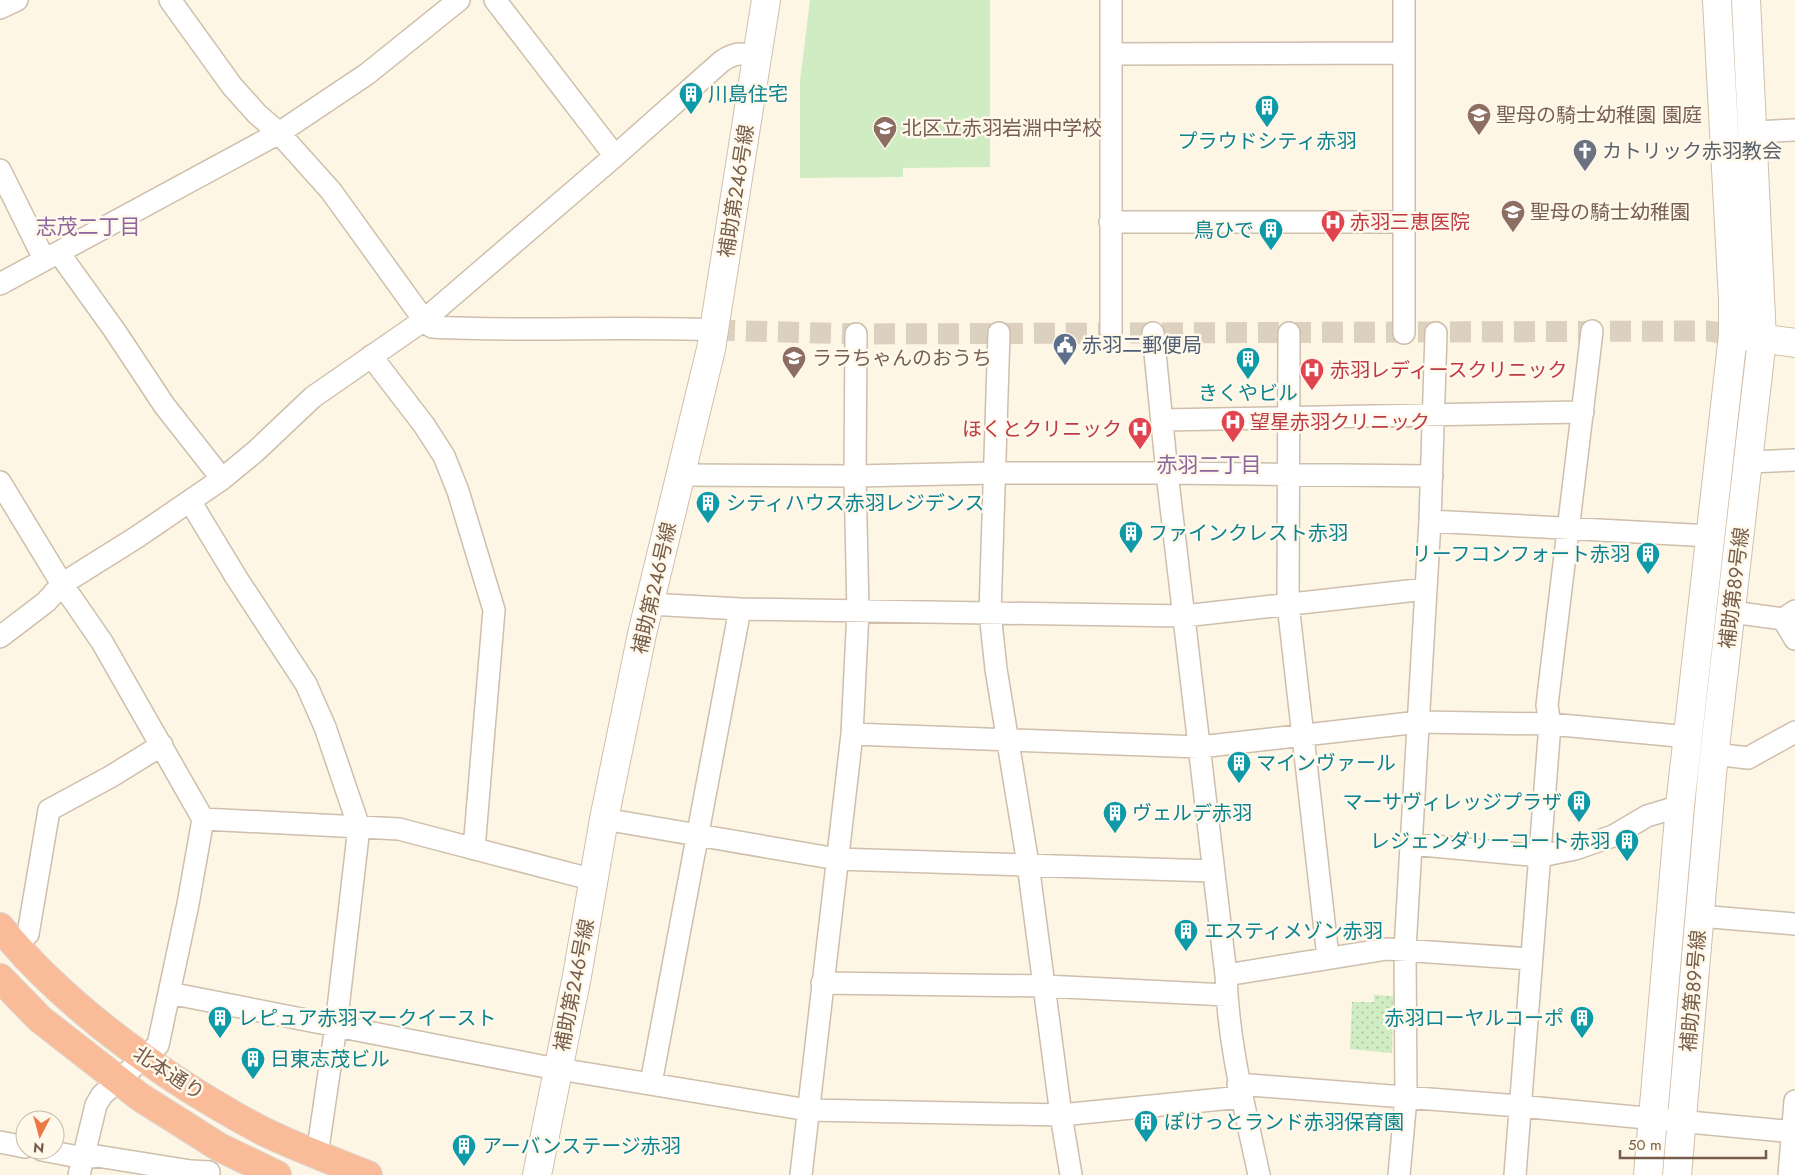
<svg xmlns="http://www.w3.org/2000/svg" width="1795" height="1175" font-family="Jost,'Noto Sans JP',sans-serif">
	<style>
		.grass { fill: #d0ecc2 }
		.garden { fill: url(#garden-dots) }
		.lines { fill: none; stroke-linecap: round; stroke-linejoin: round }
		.street-tunnel { stroke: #dcd0be; stroke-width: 21; stroke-dasharray: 21 11; stroke-linecap: butt }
		.street-casing { stroke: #cfbeab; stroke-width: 24 }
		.secondary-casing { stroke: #d3bfa8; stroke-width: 30 }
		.highway-casing { stroke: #dcd5d0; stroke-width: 30 }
		.street { stroke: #fff; stroke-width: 21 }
		.secondary { stroke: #fff; stroke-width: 28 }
		.highway { stroke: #fabb99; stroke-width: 28 }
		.labels { text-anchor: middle; stroke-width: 5; stroke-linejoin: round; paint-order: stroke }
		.culture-label { font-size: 20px; fill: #0d838f; stroke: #fff9ec; text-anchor: start }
		.education-label { font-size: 20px; fill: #785e54; stroke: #fff9ec; text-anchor: start }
		.worship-label { font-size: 20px; fill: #5b616d; stroke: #fff9ec; text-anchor: start }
		.street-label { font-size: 20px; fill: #775d49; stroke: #fff9ec }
		.health-label { font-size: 20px; fill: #be3a42; stroke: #fff9ec; text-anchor: start }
		.service-label { font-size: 20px; fill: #4e5e75; stroke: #fff9ec; text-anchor: start }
		.neighbourhood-label { font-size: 21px; fill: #8d649b; stroke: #fff9ec }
	</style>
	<defs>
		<pattern id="garden-dots" width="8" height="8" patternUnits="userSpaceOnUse" patternTransform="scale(1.25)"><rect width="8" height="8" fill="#d0ecc2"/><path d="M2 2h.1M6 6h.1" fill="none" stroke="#aec2a0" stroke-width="1.8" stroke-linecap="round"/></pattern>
	</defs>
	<rect width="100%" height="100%" fill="#fdf6e5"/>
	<!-- grass -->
	<path class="grass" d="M 810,0 L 990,0 L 990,167 L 903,168 L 903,177 L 800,178 L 800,81 Z"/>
	<!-- garden -->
	<path class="garden" d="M 1374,995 L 1393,996 L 1392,1053 L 1350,1049 L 1352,1002 L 1374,1002 Z"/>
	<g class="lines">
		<!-- street-tunnel -->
		<path class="street-tunnel" d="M 714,330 L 856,334 L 1708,331 L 1733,335"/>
		<defs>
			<path id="street" d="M 170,0 L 232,86 L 257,114 L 279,133 L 331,191 L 424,320 L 615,156 L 722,61 C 736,52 741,53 757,56
				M 495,0 L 615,156
				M 1404,0 L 1404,333
				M 0,8 L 17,0
				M 1112,54 L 1404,53
				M 1754,132 L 1795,130
				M 0,170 L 44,259
				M 1110,222 L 1404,222
				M 59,253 L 115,331 L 164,405 L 222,479
				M 0,284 L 279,133 L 367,74 L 459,0
				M 999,333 L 990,613 L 996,669 L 1028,864 L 1061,1115 L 1071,1175
				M 1111,333 L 1111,0
				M 1153,333 L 1167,473 L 1226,975 C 1228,1043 1245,1109 1259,1175
				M 1289,333 L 1288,604 L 1328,957
				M 371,356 L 424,425 L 444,456 L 458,491 L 494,610 L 474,849
				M 1162,420 L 1583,412
				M 1749,462 L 1795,460
				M 681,475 L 855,476 L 993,473 L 1167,473 L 1432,476
				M 0,482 L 62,584 L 102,642 L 203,819 L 188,904 L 158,1045 L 102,1095 L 96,1105 L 79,1175
				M 190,501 L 236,577 L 306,684 L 325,727 L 359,827 L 336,1026 L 317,1155
				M 1430,521 L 1711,536
				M 649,604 L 740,609 L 1184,616 L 1426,589
				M 1732,612 L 1783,619 L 1795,611
				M 1783,619 L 1795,639
				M 0,637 L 46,602 L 62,584 L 137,537 L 222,479 L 256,451 L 313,397 L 424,320 L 432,327 C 526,332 620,326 714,330
				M 852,734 L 1200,747 L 1419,722 L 1550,724 L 1689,737
				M 1715,754 L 1748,758 L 1795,732
				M 203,819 L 399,829 L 594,880
				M 604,819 L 837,859 L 1213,871
				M 1411,844 L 1541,856 L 1575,849 L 1613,836 L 1647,816 L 1680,806
				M 1699,916 L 1795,924
				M 14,944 L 28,934 L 49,810 L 110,777 L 162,745
				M 1226,975 L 1387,949 L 1531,959
				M 822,983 L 1045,986 L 1227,995
				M 169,993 L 541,1066 L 808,1110 L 1061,1115 L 1242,1097
				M 651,1083 L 740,609
				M 1238,1084 L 1519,1106 L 1795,1132
				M 0,1142 L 25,1147
				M 42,1150 L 84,1158 L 97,1156 L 191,1171 L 209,1172
				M 801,1175 L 852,734 L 858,611 L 855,476 L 856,334
				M 1399,1175 L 1406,1098 L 1405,949 L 1430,521 L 1436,333
				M 1515,1175 L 1550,724 L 1547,705 L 1592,331
				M 1789,1175 L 1795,1101"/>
			<path id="secondary" d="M 1744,336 L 1795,343
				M 537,1175 L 577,976 L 604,819 L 642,634 L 711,349 L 766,0
				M 1648,1175 L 1680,806 L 1733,335 L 1733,300 L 1717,0
				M 1677,1175 L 1712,774 L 1762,339 L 1746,0"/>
			<path id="highway" d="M 0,927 C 53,992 120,1044 190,1089 C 216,1105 242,1121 269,1134 C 301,1149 335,1162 368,1175
				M 0,978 L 40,1019 L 140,1097 L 219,1147 L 277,1175"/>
		</defs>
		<!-- street casing -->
		<use href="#street" class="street-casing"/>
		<!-- secondary casing -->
		<use href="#secondary" class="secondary-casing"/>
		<!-- highway casing -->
		<use href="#highway" class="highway-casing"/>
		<!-- street -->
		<use href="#street" class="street"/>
		<!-- secondary -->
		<use href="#secondary" class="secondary"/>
		<!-- highway -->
		<use href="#highway" class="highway"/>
	</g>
	<!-- icons -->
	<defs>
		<symbol id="building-pin" viewBox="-11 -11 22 30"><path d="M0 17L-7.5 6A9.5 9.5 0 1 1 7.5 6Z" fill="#0f9aa8" stroke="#fff9ec"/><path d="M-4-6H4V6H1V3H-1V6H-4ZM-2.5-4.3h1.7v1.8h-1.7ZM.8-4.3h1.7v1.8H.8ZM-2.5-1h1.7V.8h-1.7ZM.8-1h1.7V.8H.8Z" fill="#fff"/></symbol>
		<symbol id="school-pin" viewBox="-11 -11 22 30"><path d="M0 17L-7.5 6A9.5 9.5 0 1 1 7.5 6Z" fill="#8d6e63" stroke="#fff9ec"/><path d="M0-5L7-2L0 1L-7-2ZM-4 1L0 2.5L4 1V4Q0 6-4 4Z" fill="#fff"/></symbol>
		<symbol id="church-pin" viewBox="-11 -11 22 30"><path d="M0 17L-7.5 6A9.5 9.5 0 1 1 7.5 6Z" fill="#6b7280" stroke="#fff9ec"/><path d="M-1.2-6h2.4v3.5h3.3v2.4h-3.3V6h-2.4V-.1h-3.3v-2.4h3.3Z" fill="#fff"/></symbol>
		<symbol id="hospital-pin" viewBox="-11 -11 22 30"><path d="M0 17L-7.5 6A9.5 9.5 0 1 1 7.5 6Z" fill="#e0444e" stroke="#fff9ec"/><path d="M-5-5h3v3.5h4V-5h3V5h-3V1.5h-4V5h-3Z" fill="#fff"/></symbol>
		<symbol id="civic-pin" viewBox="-11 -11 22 30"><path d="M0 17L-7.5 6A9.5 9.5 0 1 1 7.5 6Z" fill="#5c6f8a" stroke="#fff9ec"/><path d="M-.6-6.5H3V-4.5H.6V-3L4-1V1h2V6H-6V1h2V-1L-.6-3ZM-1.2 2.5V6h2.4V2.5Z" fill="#fff"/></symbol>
	</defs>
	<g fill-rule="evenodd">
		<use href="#building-pin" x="677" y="80" width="28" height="38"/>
		<use href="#building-pin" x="1253" y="93" width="28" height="38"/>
		<use href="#school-pin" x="1465" y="101" width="28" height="38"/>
		<use href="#school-pin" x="871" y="114" width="28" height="38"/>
		<use href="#church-pin" x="1571" y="137" width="28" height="38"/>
		<use href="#school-pin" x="1499" y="198" width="28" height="38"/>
		<use href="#hospital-pin" x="1319" y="208" width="28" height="38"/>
		<use href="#building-pin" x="1257" y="216" width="28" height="38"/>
		<use href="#civic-pin" x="1051" y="331" width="28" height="38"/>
		<use href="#school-pin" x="780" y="344" width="28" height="38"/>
		<use href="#building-pin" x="1234" y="345" width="28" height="38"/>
		<use href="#hospital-pin" x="1298" y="356" width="28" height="38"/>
		<use href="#hospital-pin" x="1219" y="408" width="28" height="38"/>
		<use href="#hospital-pin" x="1126" y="415" width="28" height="38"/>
		<use href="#building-pin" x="694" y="489" width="28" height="38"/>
		<use href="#building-pin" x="1117" y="519" width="28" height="38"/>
		<use href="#building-pin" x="1634" y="540" width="28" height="38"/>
		<use href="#building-pin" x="1225" y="749" width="28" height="38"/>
		<use href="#building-pin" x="1565" y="788" width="28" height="38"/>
		<use href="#building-pin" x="1101" y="799" width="28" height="38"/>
		<use href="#building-pin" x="1613" y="827" width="28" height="38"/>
		<use href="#building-pin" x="1172" y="917" width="28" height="38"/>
		<use href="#building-pin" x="206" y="1004" width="28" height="38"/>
		<use href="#building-pin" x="1568" y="1004" width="28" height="38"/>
		<use href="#building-pin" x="239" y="1045" width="28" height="38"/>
		<use href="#building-pin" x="1132" y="1108" width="28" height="38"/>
		<use href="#building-pin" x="450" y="1132" width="28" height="38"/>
	</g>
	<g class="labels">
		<!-- culture labels -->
		<g class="culture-label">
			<text x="708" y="101">川島住宅</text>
			<text x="1267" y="148" text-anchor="middle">プラウドシティ赤羽</text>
			<text x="1254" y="237" text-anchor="end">鳥ひで</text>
			<text x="1248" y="400" text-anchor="middle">きくやビル</text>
			<text x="726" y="510">シティハウス赤羽レジデンス</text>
			<text x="1148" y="540">ファインクレスト赤羽</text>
			<text x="1630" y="561" text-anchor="end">リーフコンフォート赤羽</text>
			<text x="1256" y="770">マインヴァール</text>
			<text x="1562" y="809" text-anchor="end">マーサヴィレッジプラザ</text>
			<text x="1132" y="820">ヴェルデ赤羽</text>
			<text x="1610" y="848" text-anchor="end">レジェンダリーコート赤羽</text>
			<text x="1204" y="938">エスティメゾン赤羽</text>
			<text x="238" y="1025">レピュア赤羽マークイースト</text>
			<text x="1564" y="1025" text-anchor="end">赤羽ローヤルコーポ</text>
			<text x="270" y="1066">日東志茂ビル</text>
			<text x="1164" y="1129">ぽけっとランド赤羽保育園</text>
			<text x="482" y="1153">アーバンステージ赤羽</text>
		</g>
		<!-- education labels -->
		<g class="education-label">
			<text x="1496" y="122">聖母の騎士幼稚園 園庭</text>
			<text x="902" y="135">北区立赤羽岩淵中学校</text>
			<text x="1530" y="219">聖母の騎士幼稚園</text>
			<text x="812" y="365">ララちゃんのおうち</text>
		</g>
		<!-- worship labels -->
		<g class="worship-label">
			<text x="1602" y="158">カトリック赤羽教会</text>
		</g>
		<!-- street labels -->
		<g class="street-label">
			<text transform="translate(736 191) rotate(-81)" y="7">補助第246号線</text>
			<text transform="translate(654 588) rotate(-77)" y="7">補助第246号線</text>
			<text transform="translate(1734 588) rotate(-83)" y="7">補助第89号線</text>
			<text transform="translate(574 985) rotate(-79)" y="7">補助第246号線</text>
			<text transform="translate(1693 991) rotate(-85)" y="7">補助第89号線</text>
			<text transform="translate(169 1073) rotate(33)" y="7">北本通り</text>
		</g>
		<!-- health labels -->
		<g class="health-label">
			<text x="1350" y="229">赤羽三恵医院</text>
			<text x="1330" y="377">赤羽レディースクリニック</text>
			<text x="1250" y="429">望星赤羽クリニック</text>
			<text x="1122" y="436" text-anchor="end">ほくとクリニック</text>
		</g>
		<!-- service labels -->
		<g class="service-label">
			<text x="1082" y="352">赤羽二郵便局</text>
		</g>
		<!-- neighbourhood labels -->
		<g class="neighbourhood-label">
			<text x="88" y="234">志茂二丁目</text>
			<text x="1209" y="472">赤羽二丁目</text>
		</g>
	</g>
	<!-- north arrow -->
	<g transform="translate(40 1135) rotate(186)"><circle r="24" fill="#fff9ec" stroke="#c9bbab"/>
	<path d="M0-4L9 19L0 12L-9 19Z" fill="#ec7945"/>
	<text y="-8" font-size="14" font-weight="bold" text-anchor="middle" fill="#775d49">N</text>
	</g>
	<!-- scale -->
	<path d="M1620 1150v8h146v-8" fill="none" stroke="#775d49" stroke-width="2.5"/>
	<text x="1628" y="1150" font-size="15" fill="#775d49" stroke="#fff9ec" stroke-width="4" paint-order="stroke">50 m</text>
</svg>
